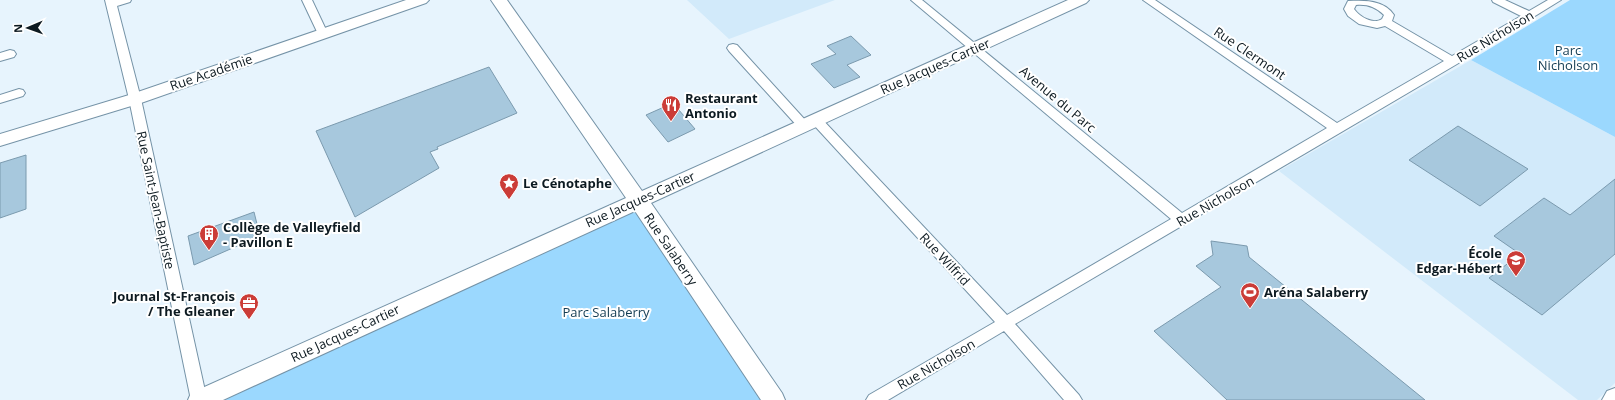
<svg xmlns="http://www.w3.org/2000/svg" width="1615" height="400" font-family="'Open Sans',sans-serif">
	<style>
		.built { fill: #d2eafa }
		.green { fill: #9bd8fe }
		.building { fill: #a7c8dd; stroke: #7b9aae }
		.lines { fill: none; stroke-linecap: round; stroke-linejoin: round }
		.street-casing { stroke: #7593a7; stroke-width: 2 }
		.secondary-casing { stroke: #7593a7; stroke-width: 2 }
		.street { fill: #fff; fill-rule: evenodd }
		.secondary { fill: #fff; fill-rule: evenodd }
		.labels { text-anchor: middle; stroke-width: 4; stroke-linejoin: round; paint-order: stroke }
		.street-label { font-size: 13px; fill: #0d1a21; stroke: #fff }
		.park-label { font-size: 13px; fill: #133c53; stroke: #fff }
		.poi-label { font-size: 13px; font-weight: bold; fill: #0d1a21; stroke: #fff; text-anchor: start }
	</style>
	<rect width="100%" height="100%" fill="#e7f4fd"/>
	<!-- built -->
	<path class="built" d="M 687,0 L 835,0 L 729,39 Z
		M 1471,60 L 1615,137 L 1615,383 L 1597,400 L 1578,400 L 1279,171 Z"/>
	<!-- green -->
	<path class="green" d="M 1570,0 L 1615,0 L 1615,137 L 1471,60 Z
		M 638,200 L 774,400 L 199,400 Z"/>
	<!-- building -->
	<path class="building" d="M 851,36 L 871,55 L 847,65 L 860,77 L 834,88 L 811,64 L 836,54 L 827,46 Z
		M 489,67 L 517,113 L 437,147 L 438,149 L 430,152 L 439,168 L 355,217 L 316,131 Z
		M 673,103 L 695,129 L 668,142 L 646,115 Z
		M 1458,126 L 1528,169 L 1480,206 L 1409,160 Z
		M 26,155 L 26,209 L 0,218 L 0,163 Z
		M 1615,179 L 1615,254 L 1542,315 L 1489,278 L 1520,254 L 1494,236 L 1544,198 L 1570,215 Z
		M 254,212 L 260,236 L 194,265 L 188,236 Z
		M 1211,241 L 1247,246 L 1249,257 L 1425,400 L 1227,400 L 1154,331 L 1221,287 L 1196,266 L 1213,255 Z"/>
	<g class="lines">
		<defs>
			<path id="street" d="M 105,0 L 131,0 L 130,2 L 117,6 L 141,99 L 207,400 L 191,400 L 129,99 Z
				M 302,0 L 312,0 L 328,34 L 327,36 L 319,36 Z
				M 911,0 L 922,0 L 1182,213 L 1327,128 L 1143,0 L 1155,0 L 1337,123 L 1444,61 L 1385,26 L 1377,28 L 1359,24 L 1348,16 L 1344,9 L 1348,1 C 1365,0 1384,0 1394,15 L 1392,21 L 1452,56 L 1521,16 L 1493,2 L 1492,0 L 1505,0 L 1529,11 L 1548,0 L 1561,0 L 1457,64 L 1015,324 L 1079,395 L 1082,400 L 1064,400 L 1004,331 L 888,400 L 866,400 L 869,395 L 995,322 L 812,123 L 810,120 L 812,117 L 816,116 L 820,117 L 1007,315 L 1171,219 ZM 1356,5 C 1367,4 1376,7 1384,15 L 1382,19 C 1373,25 1360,17 1354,9 Z
				M 733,44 L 737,45 L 807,122 L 809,125 L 807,128 L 803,129 L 799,128 L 729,51 L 727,48 L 729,45 Z
				M 10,50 L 14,51 L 16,54 L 14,57 L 0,61 L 0,53 Z
				M 19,89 L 23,90 L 25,93 L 23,96 L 0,103 L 0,95 Z"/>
			<path id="secondary" d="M 406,0 L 429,0 L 426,3 L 141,103 L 0,146 L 0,134 L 129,95 Z
				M 491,0 L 507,0 L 642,191 L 1068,0 L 1089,0 L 1086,3 L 651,203 L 782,393 L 785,400 L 761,400 L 635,211 L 223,400 L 188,400 L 191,393 L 626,198 Z
				M 1615,388 L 1615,400 L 1602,400 L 1607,391 Z"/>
		</defs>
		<!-- street casing -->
		<use href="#street" class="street-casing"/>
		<!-- secondary casing -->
		<use href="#secondary" class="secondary-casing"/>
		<!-- street -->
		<use href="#street" class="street"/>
		<!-- secondary -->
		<use href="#secondary" class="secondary"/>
	</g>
	<!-- icons -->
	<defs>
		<symbol id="restaurant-pin" viewBox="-11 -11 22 30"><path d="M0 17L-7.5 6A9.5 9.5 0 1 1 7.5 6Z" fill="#cb3c37" stroke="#fff"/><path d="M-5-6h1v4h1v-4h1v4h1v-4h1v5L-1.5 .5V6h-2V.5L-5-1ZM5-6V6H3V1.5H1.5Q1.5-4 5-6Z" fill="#fff"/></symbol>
		<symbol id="sight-pin" viewBox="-11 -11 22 30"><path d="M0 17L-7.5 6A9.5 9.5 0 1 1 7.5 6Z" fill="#cb3c37" stroke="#fff"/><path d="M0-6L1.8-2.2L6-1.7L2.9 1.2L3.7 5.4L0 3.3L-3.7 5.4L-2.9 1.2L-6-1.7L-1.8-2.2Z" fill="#fff"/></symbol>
		<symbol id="building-pin" viewBox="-11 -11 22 30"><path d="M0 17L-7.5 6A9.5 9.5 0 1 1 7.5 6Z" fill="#cb3c37" stroke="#fff"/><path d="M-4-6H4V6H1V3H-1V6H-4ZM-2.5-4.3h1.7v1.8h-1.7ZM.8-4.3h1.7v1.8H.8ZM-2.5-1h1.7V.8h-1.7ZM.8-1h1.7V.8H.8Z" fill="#fff"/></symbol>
		<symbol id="school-pin" viewBox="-11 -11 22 30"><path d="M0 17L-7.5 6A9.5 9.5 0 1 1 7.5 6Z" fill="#cb3c37" stroke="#fff"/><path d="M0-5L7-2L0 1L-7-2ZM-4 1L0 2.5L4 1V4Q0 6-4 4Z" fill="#fff"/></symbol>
		<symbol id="stadium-pin" viewBox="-11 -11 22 30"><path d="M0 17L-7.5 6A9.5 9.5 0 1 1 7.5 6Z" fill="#cb3c37" stroke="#fff"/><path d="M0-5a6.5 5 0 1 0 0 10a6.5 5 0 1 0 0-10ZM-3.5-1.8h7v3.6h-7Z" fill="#fff"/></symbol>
		<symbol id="office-pin" viewBox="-11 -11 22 30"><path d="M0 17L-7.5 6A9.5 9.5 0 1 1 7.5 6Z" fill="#cb3c37" stroke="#fff"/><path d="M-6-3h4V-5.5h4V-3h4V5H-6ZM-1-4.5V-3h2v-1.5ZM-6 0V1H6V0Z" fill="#fff"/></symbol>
	</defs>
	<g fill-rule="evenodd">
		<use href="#restaurant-pin" x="660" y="94" width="22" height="30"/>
		<use href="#sight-pin" x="498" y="172" width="22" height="30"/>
		<use href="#building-pin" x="198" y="223" width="22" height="30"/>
		<use href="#school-pin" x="1505" y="249" width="22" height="30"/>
		<use href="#stadium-pin" x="1239" y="281" width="22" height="30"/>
		<use href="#office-pin" x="238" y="292" width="22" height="30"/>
	</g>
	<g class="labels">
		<!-- street labels -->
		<g class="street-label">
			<text transform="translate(1495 36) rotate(-31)" y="5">Rue Nicholson</text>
			<text transform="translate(1250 53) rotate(34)" y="5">Rue Clermont</text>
			<text transform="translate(935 66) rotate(-24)" y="5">Rue Jacques-Cartier</text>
			<text transform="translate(211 72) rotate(-19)" y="5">Rue Académie</text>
			<text transform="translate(1058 99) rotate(40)" y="5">Avenue du Parc</text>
			<text transform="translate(640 199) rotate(-24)" y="5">Rue Jacques-Cartier</text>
			<text transform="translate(156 200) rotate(78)" y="5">Rue Saint-Jean-Baptiste</text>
			<text transform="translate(1215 201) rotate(-30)" y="5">Rue Nicholson</text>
			<text transform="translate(671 249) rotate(56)" y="5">Rue Salaberry</text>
			<text transform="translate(945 259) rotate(47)" y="5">Rue Wilfrid</text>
			<text transform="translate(345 333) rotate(-25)" y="5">Rue Jacques-Cartier</text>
			<text transform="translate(936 364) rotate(-30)" y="5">Rue Nicholson</text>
		</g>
		<!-- park labels -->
		<g class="park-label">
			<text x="1568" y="55">Parc<tspan x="1568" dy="15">Nicholson</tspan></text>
			<text x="606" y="317">Parc Salaberry</text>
		</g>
		<!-- poi labels -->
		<g class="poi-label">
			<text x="685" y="103">Restaurant<tspan x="685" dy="15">Antonio</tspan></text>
			<text x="523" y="188">Le Cénotaphe</text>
			<text x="223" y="232">Collège de Valleyfield<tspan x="223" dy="15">- Pavillon E</tspan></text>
			<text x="1502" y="258" text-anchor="end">École<tspan x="1502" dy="15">Edgar-Hébert</tspan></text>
			<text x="1264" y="297">Aréna Salaberry</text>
			<text x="235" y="301" text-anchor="end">Journal St-François<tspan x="235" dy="15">/ The Gleaner</tspan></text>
		</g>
	</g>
	<!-- north arrow -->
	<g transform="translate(28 28) rotate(268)" stroke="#ffffff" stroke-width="3" paint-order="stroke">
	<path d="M0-3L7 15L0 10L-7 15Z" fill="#0d1a21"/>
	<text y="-6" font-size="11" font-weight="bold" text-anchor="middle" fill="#0d1a21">N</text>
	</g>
</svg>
